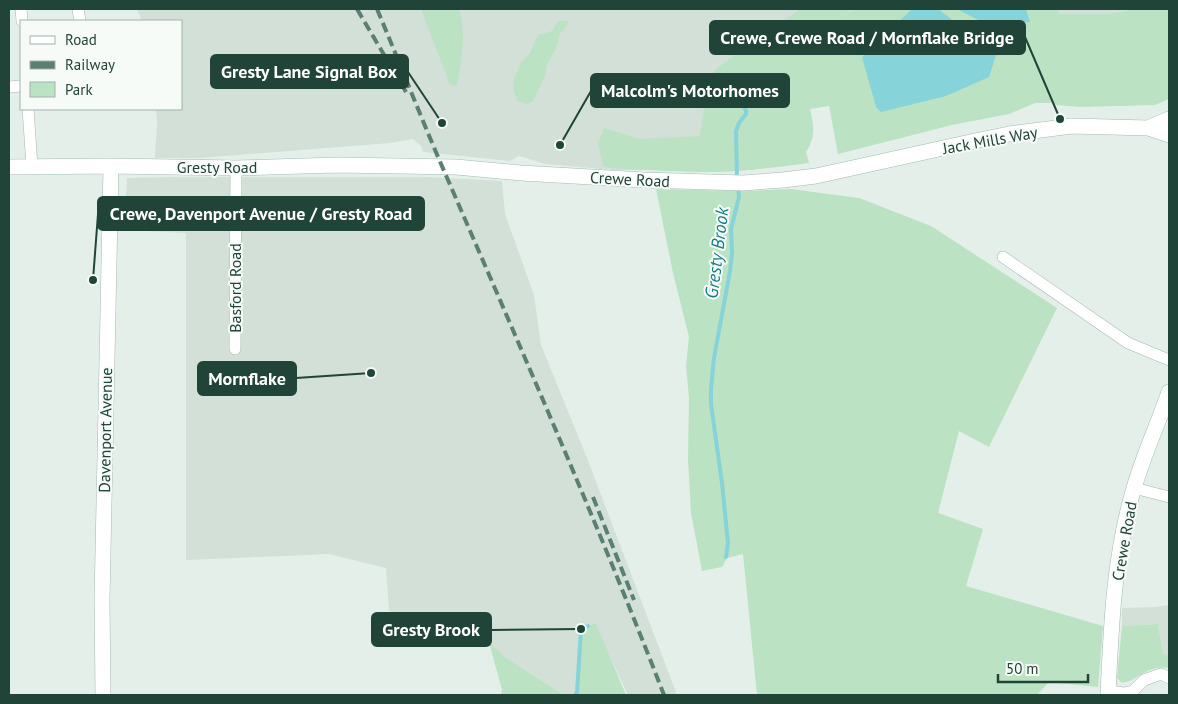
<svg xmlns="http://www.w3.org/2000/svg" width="1178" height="704" font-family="'PT Sans',sans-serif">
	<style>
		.built { fill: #d2e0d8 }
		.green { fill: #bbe2c3 }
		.water { fill: #87d3da }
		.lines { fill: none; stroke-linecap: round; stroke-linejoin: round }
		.stream { stroke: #87d3da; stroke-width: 4 }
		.street-casing { stroke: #a6b8b1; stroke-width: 12 }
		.secondary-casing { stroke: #a1bcb1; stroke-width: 16 }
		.street { stroke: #fff; stroke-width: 11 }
		.secondary { stroke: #fff; stroke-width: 15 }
		.rail { stroke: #5c7f73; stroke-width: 4; stroke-dasharray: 10 5; stroke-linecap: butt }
		.labels { text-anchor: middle; stroke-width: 4; stroke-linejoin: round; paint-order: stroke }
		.street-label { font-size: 16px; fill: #214438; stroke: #f6fbf8 }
		.water-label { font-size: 18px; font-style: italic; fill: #137c87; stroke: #f6fbf8 }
		.leader { fill: none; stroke: #214438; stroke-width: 2 }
		.callout-dot { fill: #214438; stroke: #f6fbf8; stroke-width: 2 }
		.callout { fill: #214438; stroke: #214438; stroke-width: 2 }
		.callout-label { font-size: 18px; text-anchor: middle; font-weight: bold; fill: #fff }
	</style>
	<rect width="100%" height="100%" fill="#e4efea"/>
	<!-- built -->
	<path class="built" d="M 137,9 L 853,9 L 769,72 L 755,170 L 613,170 L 546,164 L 519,156 L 510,161 L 423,152 L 421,146 L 413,139 L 390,143 L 199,158 L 155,158 L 157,123 L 156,109 L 181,109 L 181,21 L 142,21 Z
		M 1057,9 L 1134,9 L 1109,14 L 1059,14 Z
		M 174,177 L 426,177 L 502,181 L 505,214 L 534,295 L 541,345 L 587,458 L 677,695 L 628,695 L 600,635 L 581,630 L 577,693 L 575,695 L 564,695 L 505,657 L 469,625 L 389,611 L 386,568 L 329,554 L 186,560 L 186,233 L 125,230 L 127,178 Z
		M 1169,605 L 1169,655 L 1163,654 L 1158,624 L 1122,626 L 1122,608 L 1155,607 Z"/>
	<!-- green -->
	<path class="green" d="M 421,9 L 459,9 C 467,35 461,59 457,86 L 450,85 Z
		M 800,9 L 851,9 L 844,16 L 853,9 L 1057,9 L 1060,14 L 1109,14 L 1134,9 L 1169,9 L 1169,99 L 1155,105 L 1081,107 L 1057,105 L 1052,103 L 1035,103 L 1009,114 L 952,125 L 838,154 L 829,106 L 810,109 C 814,126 816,136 806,152 L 809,163 C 779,167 748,171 717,172 C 681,172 645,170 609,168 L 603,166 L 598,144 L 604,128 L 640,139 L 700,136 L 708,82 L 717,68 Z
		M 558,21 L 568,21 L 566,27 L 560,33 L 557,46 L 547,65 L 545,76 L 533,101 L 528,104 L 517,101 L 513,87 L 514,79 L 522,61 L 530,53 L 538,35 L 552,31 Z
		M 656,189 L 744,191 L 791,189 L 859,198 L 931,226 L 1057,308 L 989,447 L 959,431 L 938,513 L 983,529 L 966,586 L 1103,626 L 1098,687 L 1049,682 L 1037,695 L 757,695 L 743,554 L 727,558 L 722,567 L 702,571 L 691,513 L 688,459 L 689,398 L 686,366 L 689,337 L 673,273 Z
		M 596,623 L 626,695 L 575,695 L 577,693 L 581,629 Z
		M 1158,624 L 1163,654 L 1169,655 L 1169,668 C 1145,665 1141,680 1122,683 L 1117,678 L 1122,626 Z
		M 489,642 L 505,657 L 564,695 L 501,695 L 502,690 Z"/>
	<!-- water -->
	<path class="water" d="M 912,9 L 938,9 L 967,31 L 1002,36 L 989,77 L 946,96 L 881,112 L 876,107 L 862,57 Z
		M 957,9 L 1026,9 L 1030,22 L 986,24 Z"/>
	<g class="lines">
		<!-- stream -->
		<path class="stream" d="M 731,77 L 738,95 L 746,111 L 746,114 L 739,123 L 736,131 L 737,178
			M 726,557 L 728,543 L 722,483 L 711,404 L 711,389 L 714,358 L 730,271 L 732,253 L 731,229 L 739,197 L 738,188
			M 575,695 L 577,693 L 581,629 L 588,626"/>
		<defs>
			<path id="street" d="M 21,9 L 22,21
				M 78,9 L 80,21
				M 9,87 L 21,86
				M 28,109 L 32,166
				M 1003,257 L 1128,343 L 1169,360
				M 235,349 L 236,168
				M 1134,488 L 1169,497
				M 1108,691 L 1124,693 L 1133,691 L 1144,680 L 1161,674 L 1169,678"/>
			<path id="secondary" d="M 1148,128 L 1169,119
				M 9,167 L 111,166 L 236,168 L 338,165 L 456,167 L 521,173 L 644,180 L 743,183 L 783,180 L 816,176 L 975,141 L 1009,134 L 1072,126 L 1148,128 L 1169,135
				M 103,695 L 102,600 L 111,166
				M 1108,695 C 1111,626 1114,555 1134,488 C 1143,456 1158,424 1169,392"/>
		</defs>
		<!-- street casing -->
		<use href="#street" class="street-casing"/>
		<!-- secondary casing -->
		<use href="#secondary" class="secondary-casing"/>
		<!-- street -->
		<use href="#street" class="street"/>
		<!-- secondary -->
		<use href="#secondary" class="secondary"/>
		<!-- rail -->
		<path class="rail" d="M 357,9 L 406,92
			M 377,9 C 401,66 423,123 448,180 C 522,351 597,522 664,695
			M 593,497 L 634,600"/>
	</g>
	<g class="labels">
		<!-- street labels -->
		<g class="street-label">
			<text transform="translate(990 140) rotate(-10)" y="6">Jack Mills Way</text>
			<text x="217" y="173">Gresty Road</text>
			<text transform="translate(630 179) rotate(3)" y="6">Crewe Road</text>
			<text transform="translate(235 288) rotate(-90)" y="6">Basford Road</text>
			<text transform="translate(105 430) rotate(-89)" y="6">Davenport Avenue</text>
			<text transform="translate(1124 541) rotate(-80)" y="6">Crewe Road</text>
		</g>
		<!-- water labels -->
		<g class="water-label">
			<text transform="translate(717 253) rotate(-83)" y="6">Gresty Brook</text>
		</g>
	</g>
	<!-- callouts -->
	<path class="leader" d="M1060 119L1025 37M442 123L408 72M560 145L591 91M93 280L98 214M371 373L296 378M581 629L491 630"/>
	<g class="callout-dot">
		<circle cx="1060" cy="119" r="5"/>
		<circle cx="442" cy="123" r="5"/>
		<circle cx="560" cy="145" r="5"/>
		<circle cx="93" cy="280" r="5"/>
		<circle cx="371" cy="373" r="5"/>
		<circle cx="581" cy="629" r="5"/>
	</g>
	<g class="callout">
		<rect x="710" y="21" width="315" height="33" rx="5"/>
		<rect x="211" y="55" width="197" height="33" rx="5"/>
		<rect x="591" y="74" width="198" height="33" rx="5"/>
		<rect x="98" y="197" width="326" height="33" rx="5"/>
		<rect x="198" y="362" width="98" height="33" rx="5"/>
		<rect x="372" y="613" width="119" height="33" rx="5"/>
	</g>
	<g class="callout-label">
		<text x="867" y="44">Crewe, Crewe Road / Mornflake Bridge</text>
		<text x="309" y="78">Gresty Lane Signal Box</text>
		<text x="690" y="97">Malcolm's Motorhomes</text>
		<text x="261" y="220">Crewe, Davenport Avenue / Gresty Road</text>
		<text x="247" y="385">Mornflake</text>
		<text x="431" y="636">Gresty Brook</text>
	</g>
	<!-- border -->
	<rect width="1178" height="704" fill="none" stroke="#214438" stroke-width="20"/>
	<!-- legend -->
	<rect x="20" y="20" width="162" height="90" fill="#f6fbf8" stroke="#a1b2ab"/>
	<rect x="30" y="36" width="25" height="8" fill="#ffffff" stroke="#a1b2ab"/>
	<text x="65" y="45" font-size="15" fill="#214438">Road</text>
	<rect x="30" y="61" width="25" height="8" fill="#5c7f73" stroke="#a1b2ab"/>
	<text x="65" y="70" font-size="15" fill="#214438">Railway</text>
	<rect x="30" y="82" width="25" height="15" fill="#bbe2c3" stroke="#a1b2ab"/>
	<text x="65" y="95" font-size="15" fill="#214438">Park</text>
	<!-- scale -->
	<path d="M998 674v8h90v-8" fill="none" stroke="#214438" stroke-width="2.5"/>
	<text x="1006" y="674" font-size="15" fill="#214438" stroke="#f6fbf8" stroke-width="4" paint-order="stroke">50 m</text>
</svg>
